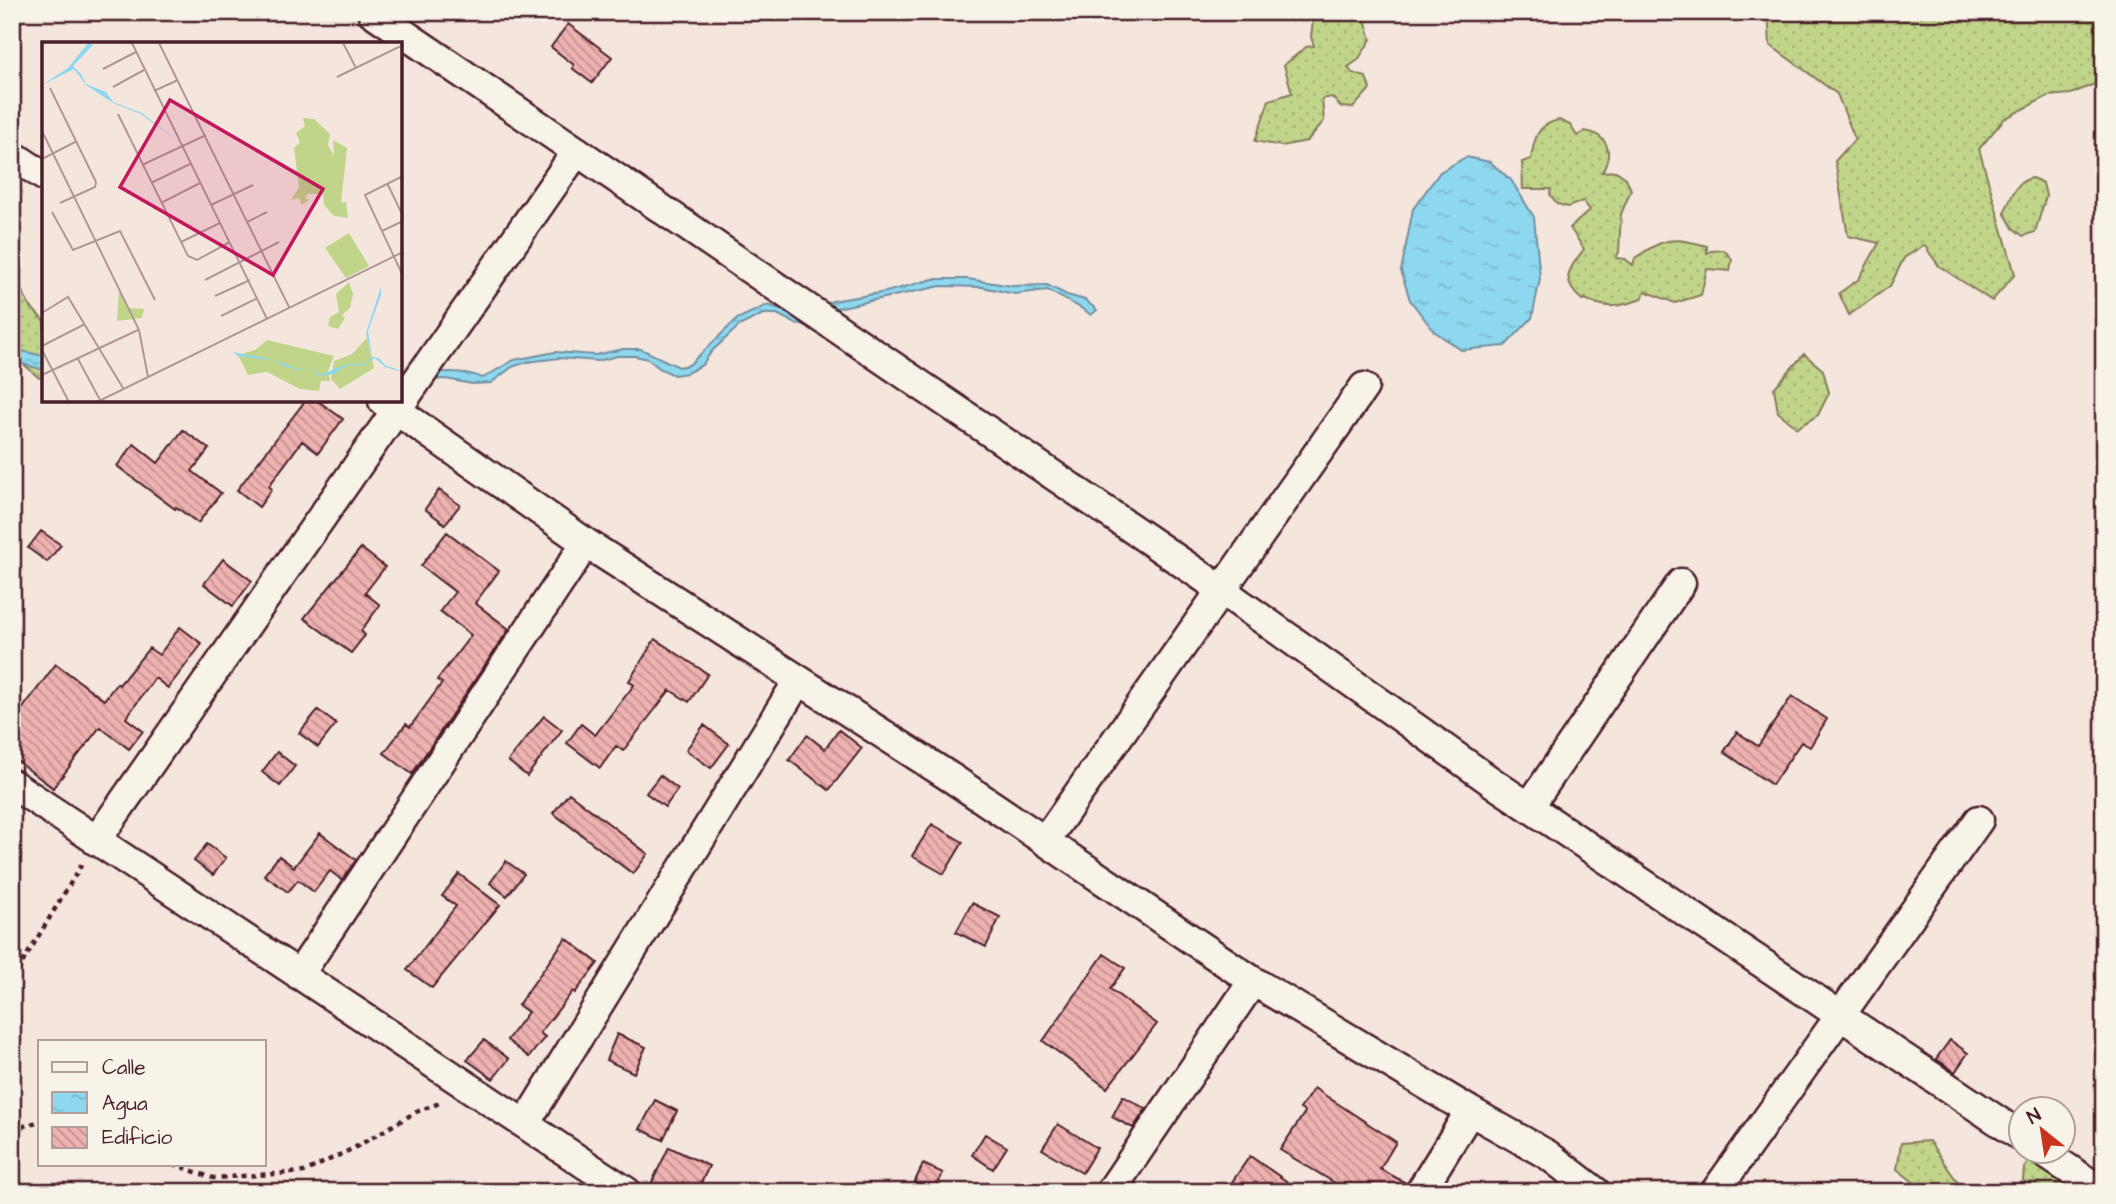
<svg xmlns="http://www.w3.org/2000/svg" width="2116" height="1204" font-family="'Architects Daughter',sans-serif">
	<style>
		.grass { fill: url(#grass-dots); stroke: #857a5a; stroke-width: 2 }
		.water { fill: url(#water-ripples); stroke: #728ea0; stroke-width: 2 }
		.building { fill: url(#building-back-hatch); stroke: #4a1f2b; stroke-width: 2 }
		.lines { fill: none; stroke-linecap: round; stroke-linejoin: round }
		.minor-casing { stroke: #4a1f2b; stroke-width: 33 }
		.path { stroke: #4a1f2b; stroke-width: 4.5; stroke-dasharray: 5 5; stroke-linecap: butt }
		.minor { stroke: #f7f3e8; stroke-width: 28 }
		.inset-road { fill: none; stroke: #b19696; stroke-width: 2 }
		.view { fill: #c2185b; fill-opacity: 0.15; stroke: #c2185b; stroke-width: 3.5 }
		.inset-edge { fill: none; stroke: #4a1f2b; stroke-width: 3.5 }
	</style>
	<defs>
		<pattern id="grass-dots" width="8" height="8" patternUnits="userSpaceOnUse" patternTransform="scale(1.75)"><rect width="8" height="8" fill="#c0d58a"/><path d="M2 2h.1M6 6h.1" fill="none" stroke="#a6b677" stroke-width="1.8" stroke-linecap="round"/></pattern>
		<pattern id="water-ripples" width="26" height="14" patternUnits="userSpaceOnUse" patternTransform="scale(1.75)"><rect width="26" height="14" fill="#8dd8ee"/><path d="M2 4q2-2 4 0t4 0M15 11q2-2 4 0t4 0" fill="none" stroke="#7bb9cc"/></pattern>
		<pattern id="building-back-hatch" width="6" height="6" patternUnits="userSpaceOnUse" patternTransform="scale(1.75)"><rect width="6" height="6" fill="#eeb2b0"/><path d="M-1 5l2 2M0 0l6 6M5-1l2 2" fill="none" stroke="#c3908f"/></pattern>
	</defs>
	<rect width="100%" height="100%" fill="#f5e6dd"/>
	<filter id="ink" filterUnits="userSpaceOnUse"><feTurbulence type="fractalNoise" baseFrequency=".0143" numOctaves="2"/><feDisplacementMap in="SourceGraphic" scale="14" xChannelSelector="R" yChannelSelector="G"/><feConvolveMatrix kernelMatrix="1 2 1 2 8 2 1 2 1" color-interpolation-filters="sRGB"/></filter>
	<g filter="url(#ink)">
		<!-- grass -->
		<path class="grass" d="M 1314,12 L 1363,13 L 1371,39 L 1358,60 L 1348,67 L 1352,73 L 1366,77 L 1370,89 L 1353,108 L 1341,107 L 1332,97 L 1322,99 L 1324,121 L 1307,141 L 1281,146 L 1255,141 L 1269,100 L 1292,93 L 1284,65 L 1306,47 L 1314,46 L 1311,37 Z
			M 1768,12 L 2104,12 L 2104,80 L 2071,94 L 2048,96 L 2004,119 L 1979,149 L 2015,274 L 1992,301 L 1939,266 L 1924,245 L 1904,258 L 1890,286 L 1849,315 L 1839,293 L 1859,279 L 1879,243 L 1848,236 L 1835,161 L 1855,139 L 1837,94 L 1770,45 Z
			M 1559,120 L 1570,125 L 1577,136 L 1585,131 C 1608,135 1614,153 1602,172 L 1616,171 L 1626,178 L 1631,190 L 1621,214 L 1619,252 L 1616,258 L 1625,259 L 1633,265 L 1635,258 C 1664,238 1672,236 1707,246 L 1707,253 L 1711,251 L 1724,250 L 1732,259 L 1730,271 L 1707,269 L 1701,295 L 1675,303 L 1645,291 L 1642,299 C 1618,307 1608,310 1585,299 L 1582,300 C 1559,280 1569,269 1584,249 L 1570,228 L 1590,210 L 1583,201 L 1568,207 L 1557,204 L 1550,194 L 1551,189 L 1523,189 L 1522,162 L 1531,159 C 1534,139 1537,124 1559,120 Z
			M 2032,178 L 2043,183 L 2046,196 L 2035,232 L 2023,236 L 2013,228 L 2004,212 C 2013,198 2013,182 2032,178 Z
			M 12,271 L 29,305 L 44,321 L 44,377 L 39,378 L 19,360 L 12,361 Z
			M 1804,354 L 1823,370 L 1829,393 L 1818,415 L 1797,428 L 1778,412 L 1774,388 Z
			M 1929,1141 L 1959,1184 L 1985,1188 L 1987,1192 L 1926,1192 L 1897,1169 L 1901,1143 Z
			M 2031,1158 L 2075,1187 L 2068,1192 L 2033,1192 L 2023,1180 L 2024,1168 Z"/>
		<!-- water -->
		<path class="water" d="M 1466,157 L 1490,162 L 1511,180 L 1534,217 L 1540,279 L 1532,318 L 1505,346 L 1461,350 L 1434,331 L 1410,300 L 1401,271 L 1413,209 L 1440,172 Z
			M 933,279 L 968,279 L 1012,286 L 1047,285 L 1067,295 L 1085,300 L 1097,310 L 1091,315 C 1078,304 1063,300 1048,290 L 1015,294 L 982,287 L 941,286 L 837,308 L 828,315 L 821,308 L 832,301 L 886,292 Z
			M 767,305 L 788,311 L 797,319 L 812,322 L 798,325 L 777,314 L 763,314 L 739,326 L 712,351 L 702,365 L 687,373 L 674,375 L 659,368 L 648,359 L 635,356 L 617,356 L 598,361 L 559,358 L 527,362 L 512,367 L 491,383 L 472,384 L 446,379 L 429,380 L 435,373 C 451,371 469,372 483,378 L 514,360 L 555,352 L 595,355 L 623,349 L 641,349 L 679,367 L 689,365 L 737,319 Z
			M 12,349 L 44,356 L 44,370 L 12,361 Z"/>
		<!-- building -->
		<path class="building" d="M 568,24 L 612,57 L 592,83 L 572,68 L 574,65 L 551,47 Z
			M 305,401 L 318,401 L 343,419 L 318,453 L 302,441 L 269,486 L 272,489 L 259,507 L 237,490 Z
			M 183,430 L 209,449 L 192,471 L 221,493 L 198,523 L 176,507 L 175,509 L 117,466 L 134,444 L 158,463 Z
			M 439,490 L 460,505 L 445,524 L 425,509 Z
			M 41,531 L 61,545 L 47,562 L 28,548 Z
			M 447,532 L 499,571 L 475,603 L 509,629 L 412,774 L 384,753 L 406,724 L 410,727 L 442,683 L 437,680 L 471,635 L 440,611 L 455,592 L 421,566 Z
			M 361,548 L 385,567 L 365,593 L 380,605 L 361,631 L 365,635 L 351,653 L 304,618 Z
			M 223,559 L 252,581 L 233,606 L 204,584 Z
			M 180,627 L 202,644 L 168,688 L 155,678 L 126,718 L 143,731 L 129,749 L 100,727 L 53,788 L 12,757 L 12,733 L 22,720 L 17,716 L 56,664 L 104,700 L 117,683 L 119,685 L 149,648 L 159,655 Z
			M 655,639 L 708,674 L 689,702 L 670,690 L 623,751 L 616,746 L 600,768 L 567,743 L 581,724 L 595,735 L 634,685 L 629,681 Z
			M 1792,696 L 1827,719 L 1810,747 L 1801,742 L 1772,785 L 1724,752 L 1737,732 L 1758,746 Z
			M 318,710 L 336,724 L 318,747 L 299,733 Z
			M 544,716 L 562,730 L 527,776 L 508,761 Z
			M 704,725 L 729,744 L 711,768 L 686,750 Z
			M 839,730 L 862,748 L 829,790 L 789,760 L 807,735 L 825,749 Z
			M 277,752 L 295,766 L 280,786 L 262,772 Z
			M 660,775 L 678,789 L 665,807 L 646,793 Z
			M 569,793 L 648,854 L 633,874 L 553,813 Z
			M 932,824 L 963,842 L 944,874 L 912,856 Z
			M 320,833 L 356,860 L 342,880 L 330,871 L 314,892 L 298,880 L 288,892 L 264,875 L 279,856 L 294,867 Z
			M 207,844 L 226,858 L 213,875 L 194,861 Z
			M 506,861 L 524,874 L 507,896 L 490,883 Z
			M 459,874 L 500,905 L 432,988 L 407,970 L 456,906 L 442,896 Z
			M 972,903 L 1000,917 L 986,947 L 956,932 Z
			M 566,938 L 598,963 L 575,993 L 573,991 L 540,1033 L 545,1037 L 529,1057 L 507,1040 L 528,1012 L 518,1005 Z
			M 1104,954 L 1125,968 L 1110,989 L 1157,1024 L 1107,1088 L 1043,1041 Z
			M 617,1034 L 646,1047 L 634,1073 L 606,1060 Z
			M 484,1040 L 509,1059 L 493,1079 L 467,1060 Z
			M 1950,1040 L 1968,1053 L 1955,1072 L 1936,1059 Z
			M 1314,1088 L 1396,1142 L 1380,1169 L 1406,1183 L 1403,1192 L 1350,1192 L 1280,1150 L 1305,1112 L 1300,1109 Z
			M 1123,1096 L 1146,1109 L 1133,1128 L 1112,1117 Z
			M 655,1100 L 677,1111 L 663,1140 L 640,1129 Z
			M 1058,1124 L 1097,1148 L 1082,1173 L 1042,1149 Z
			M 985,1134 L 1007,1147 L 993,1169 L 972,1155 Z
			M 669,1147 L 709,1166 L 697,1192 L 667,1192 L 651,1184 Z
			M 1250,1156 L 1302,1192 L 1225,1192 Z
			M 923,1164 L 943,1173 L 934,1192 L 910,1192 Z"/>
		<g class="lines">
			<defs>
				<path id="minor" d="M 372,12 L 1203,577 L 1499,787 L 2022,1137
					M 12,155 L 44,176
					M 383,401 L 586,543 L 953,779 L 1253,981 L 1470,1111 L 1548,1155 L 1596,1192
					M 12,784 L 627,1192
					M 1529,807 L 1681,583
					M 96,841 L 577,151
					M 1045,841 L 1364,387
					M 299,975 L 586,543
					M 525,1124 L 798,681
					M 2043,1152 L 2103,1192
					M 1110,1192 L 1253,981
					M 1420,1192 L 1470,1111
					M 1715,1192 L 1979,820"/>
			</defs>
			<!-- minor casing -->
			<use href="#minor" class="minor-casing"/>
			<!-- path -->
			<path class="path" d="M 12,980 L 82,864
				M 12,1130 L 40,1121
				M 173,1164 L 213,1178 L 304,1172 L 354,1148 L 416,1112 L 442,1102"/>
			<!-- minor -->
			<use href="#minor" class="minor"/>
		</g>
	</g>
	<!-- overview -->
	<g transform="translate(42 42)">
		<rect width="360" height="360" fill="#f5e6dd"/>
		<path d="M 261,76 L 272,77 L 288,92 L 286,103 L 292,114 L 291,98 L 305,106 L 299,161 L 304,160 L 306,176 L 292,174 L 282,163 L 281,152 L 265,152 L 264,157 L 268,157 L 260,163 L 257,156 L 249,158 L 257,145 L 252,106 L 258,100 L 254,91 L 263,84 ZM 307,240 L 311,252 L 308,266 L 300,273 L 303,276 L 296,287 L 286,284 L 288,275 L 297,270 L 294,252 ZM 77,246 L 86,266 L 102,267 L 100,276 L 75,279 Z" fill="#c0d58a"/>
		<path d="M 325,296 L 332,326 L 298,347 L 289,337 L 292,319 L 310,312 Z" fill="#c0d58a"/>
		<path d="M 225,298 L 292,314 L 286,329 L 288,339 L 279,339 L 277,349 L 258,347 L 225,330 L 206,333 L 196,313 L 213,308 Z" fill="#c0d58a"/>
		<path d="M 307,191 L 327,224 L 304,236 L 283,206 Z" fill="#c0d58a"/>
		<path d="M 46,1 L 51,3 L 31,24 L 39,32 L 44,42 L 64,50 L 71,60 L 100,71 L 137,100 L 99,72 L 71,61 L 44,43 L 32,27 L 0,43 L 26,26 ZM 339,245 L 339,253 L 326,289 L 330,315 L 337,316 L 344,324 L 355,327 L 360,330 L 343,325 L 333,316 L 321,323 L 303,324 L 292,332 L 277,334 L 267,325 L 255,328 L 241,324 L 232,318 L 217,317 L 196,314 L 191,310 L 162,310 L 191,310 L 232,318 L 255,327 L 267,325 L 278,333 L 302,323 L 324,321 L 330,316 L 324,291 Z" fill="#8dd8ee"/>
		<path class="inset-road" d="M 90,1 L 225,277M 117,1 L 247,265M 301,1 L 314,26M 61,27 L 94,10M 295,35 L 361,3M 71,45 L 102,28M 8,46 L 54,140 L 53,145 L 18,161M 112,49 L 136,38M 76,72 L 146,214 L 155,218 L 188,200M 0,89 L 97,288 L 106,335M 0,117 L 35,99M 100,123 L 164,93M 361,134 L 323,153 L 361,234M 109,141 L 148,122M 345,141 L 361,174M 119,161 L 158,141M 169,163 L 211,143M 10,170 L 31,208 L 78,189 L 113,258M 205,180 L 225,170M 340,189 L 361,179M 139,200 L 178,181M 163,238 L 237,200M 173,254 L 208,238M 0,271 L 26,255 L 81,346M 179,274 L 216,256M 0,304 L 43,282M 0,308 L 27,360M 36,317 L 58,358M 0,333 L 96,288M 55,360 L 361,210"/>
		<path class="view" d="M 128,58 L 281,147 L 231,233 L 78,145 Z"/>
		<rect width="360" height="360" class="inset-edge"/>
	</g>
	<!-- margin -->
	<rect width="2116" height="1204" fill="none" stroke="#f7f3e8" stroke-width="42"/>
	<rect x="21" y="21" width="2074" height="1162" fill="none" stroke="#4a1f2b" stroke-width="2.5" filter="url(#ink)"/>
	<!-- legend -->
	<rect x="38" y="1040" width="228" height="126" fill="#f7f3e8" stroke="#b29e9c" stroke-width="2"/>
	<rect x="52" y="1062" width="35" height="10" fill="#f7f3e8" stroke="#b29e9c" stroke-width="2"/>
	<text x="102" y="1074" font-size="21" fill="#4a1f2b">Calle</text>
	<rect x="52" y="1092" width="35" height="21" fill="url(#water-ripples)" stroke="#b29e9c" stroke-width="2"/>
	<text x="102" y="1110" font-size="21" fill="#4a1f2b">Agua</text>
	<rect x="52" y="1127" width="35" height="21" fill="url(#building-back-hatch)" stroke="#b29e9c" stroke-width="2"/>
	<text x="102" y="1144" font-size="21" fill="#4a1f2b">Edificio</text>
	<!-- north arrow -->
	<g transform="translate(2042 1130) rotate(330)"><circle r="33" fill="#f7f3e8" stroke="#b29e9c" stroke-width="2"/>
	<path d="M0-5L12 26L0 18L-12 26Z" fill="#c8321e"/>
	<text y="-10" font-size="19" font-weight="bold" text-anchor="middle" fill="#4a1f2b">N</text>
	</g>
</svg>
